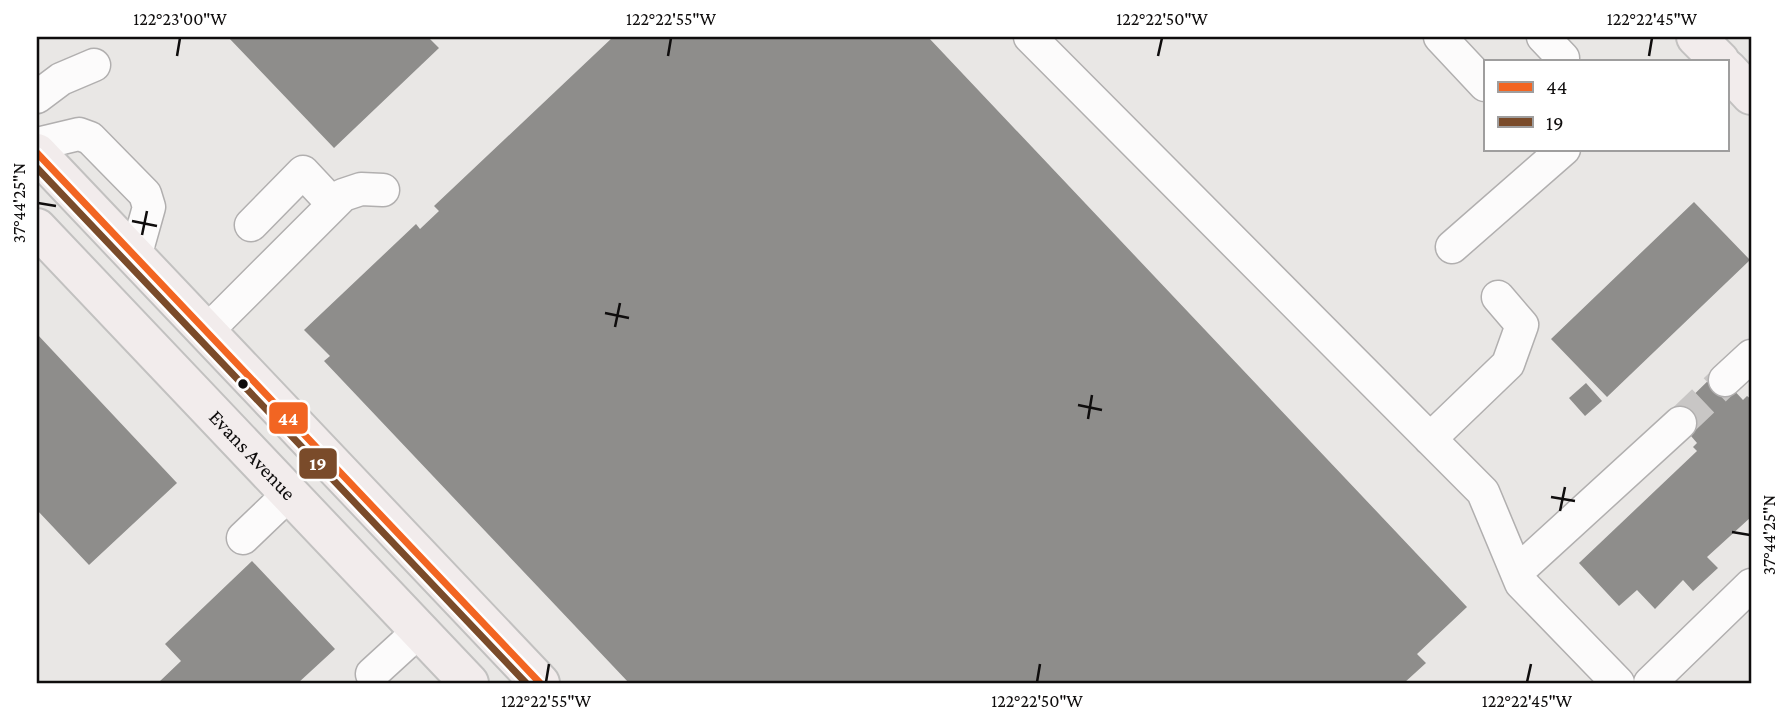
<svg xmlns="http://www.w3.org/2000/svg" width="1788" height="720" font-family="'Crimson Pro',serif">
	<style>
		.building { fill: #8e8d8b }
		.lines { fill: none; stroke-linecap: round; stroke-linejoin: round }
		.minor-tunnel { stroke: #c8c6c5; stroke-width: 32; stroke-dasharray: 32 16; stroke-linecap: butt }
		.minor-casing { stroke: #b1afaf; stroke-width: 35 }
		.major-casing { stroke: #c2c1c0; stroke-width: 42 }
		.minor { stroke: #fcfbfb; stroke-width: 32 }
		.major { stroke: #f2ecec; stroke-width: 38 }
		.bus-1-casing { stroke: #fff; stroke-width: 12 }
		.bus-2-casing { stroke: #fff; stroke-width: 12 }
		.bus-1 { stroke: #f26522; stroke-width: 7 }
		.bus-2 { stroke: #7a4b2a; stroke-width: 7 }
		.ticks { fill: none; stroke: #0f0d0d; stroke-width: 2.5 }
		.bus-dot { fill: #0f0d0d; stroke: #fff; stroke-width: 2.5 }
		.labels { text-anchor: middle; stroke-width: 7; stroke-linejoin: round; paint-order: stroke }
		.street-label { font-size: 21px; fill: #0f0d0d; stroke: #fff }
		.line-badge { stroke: #fff; stroke-width: 2.5 }
		.badge-label { font-size: 19px; text-anchor: middle; font-weight: bold; fill: #fff }
		.neatline { fill: none; stroke: #0f0d0d; stroke-width: 2.5 }
		.ticks-label { font-size: 18px; text-anchor: middle; fill: #0f0d0d }
	</style>
	<rect width="100%" height="100%" fill="#e9e7e5"/>
	<!-- building -->
	<path class="building" d="M 228,37 L 428,37 L 439,48 L 334,148 Z
		M 613,37 L 928,37 L 1467,607 L 1417,654 L 1426,663 L 1404,683 L 629,683 L 324,361 L 330,356 L 304,330 L 416,224 L 420,229 L 439,211 L 434,206 Z
		M 1694,202 L 1750,260 L 1607,397 L 1551,339 Z
		M 37,334 L 177,483 L 89,565 L 37,510 Z
		M 1717,372 L 1743,400 L 1747,396 L 1751,399 L 1751,517 L 1707,557 L 1718,568 L 1693,591 L 1683,580 L 1655,609 L 1637,590 L 1619,606 L 1579,563 L 1697,451 L 1693,447 L 1697,443 L 1673,415 Z
		M 1586,383 L 1602,401 L 1585,416 L 1569,398 Z
		M 252,561 L 335,649 L 298,683 L 158,683 L 181,661 L 165,644 Z"/>
	<g class="lines">
		<!-- minor-tunnel -->
		<path class="minor-tunnel" d="M 1680,423 L 1725,380"/>
		<defs>
			<path id="minor" d="M 1030,37 L 1483,492 L 1521,583 L 1618,683
				M 1440,37 L 1485,85
				M 1543,37 L 1563,58
				M 37,97 L 61,79 L 94,65
				M 37,144 L 79,134 L 90,138 L 145,194 L 149,207 L 135,257
				M 251,225 L 303,172 L 333,204
				M 1452,247 L 1564,149
				M 207,331 L 343,195 L 361,189 L 383,190
				M 1725,380 L 1751,356
				M 1430,439 L 1508,364 L 1522,325 L 1498,297
				M 243,538 L 289,494
				M 1518,571 L 1680,423
				M 372,674 L 419,631
				M 1650,683 L 1751,585"/>
			<g id="major">
				<path d="M 1696,37 L 1720,61"/>
				<path d="M 1727,69 L 1751,95"/>
				<path d="M 37,153 L 540,683"/>
				<path id="s1" d="M 37,228 L 469,683"/>
			</g>
		</defs>
		<!-- minor casing -->
		<use href="#minor" class="minor-casing"/>
		<!-- major casing -->
		<use href="#major" class="major-casing"/>
		<!-- minor -->
		<use href="#minor" class="minor"/>
		<!-- major -->
		<use href="#major" class="major"/>
		<defs>
			<path id="bus-1" d="M 37,153 L 540,683"/>
			<path id="bus-2" d="M 37,168 L 526,683"/>
		</defs>
		<!-- bus-1 casing -->
		<use href="#bus-1" class="bus-1-casing"/>
		<!-- bus-2 casing -->
		<use href="#bus-2" class="bus-2-casing"/>
		<!-- bus-1 -->
		<use href="#bus-1" class="bus-1"/>
		<!-- bus-2 -->
		<use href="#bus-2" class="bus-2"/>
	</g>
	<!-- ticks -->
	<path class="ticks" d="M 177,56 L 180,38M 668,56 L 671,38M 1158,56 L 1162,38M 1649,56 L 1652,38M 38,203 L 56,206M 132,221 L 157,226M 142,235 L 147,211M 605,313 L 629,318M 615,327 L 620,303M 1078,405 L 1102,410M 1088,419 L 1092,395M 1551,497 L 1575,501M 1560,511 L 1565,487M 1732,532 L 1750,535M 546,682 L 549,664M 1037,682 L 1040,664M 1527,682 L 1531,664"/>
	<!-- markers -->
	<circle class="bus-dot" cx="243" cy="384" r="6"/>
	<g class="labels">
		<!-- street labels -->
		<g class="street-label">
			<text dy="7" stroke="none"><textPath href="#s1" startOffset="313">Evans Avenue</textPath></text>
		</g>
	</g>
	<g class="line-badge">
		<rect x="268" y="401" width="41" height="34" rx="7" fill="#f26522"/>
		<rect x="298" y="447" width="40" height="33" rx="7" fill="#7a4b2a"/>
	</g>
	<g class="badge-label">
		<text x="288" y="425">44</text>
		<text x="318" y="470">19</text>
	</g>
	<!-- border -->
	<rect width="1788" height="720" fill="none" stroke="#ffffff" stroke-width="77"/>
	<!-- legend -->
	<rect x="1484" y="60" width="245" height="91" fill="#ffffff" stroke="#9f9e9e" stroke-width="2"/>
	<rect x="1498" y="82" width="35" height="10" fill="#f26522" stroke="#9f9e9e" stroke-width="2"/>
	<text x="1546" y="94" font-size="21" fill="#0f0d0d">44</text>
	<rect x="1498" y="117" width="35" height="10" fill="#7a4b2a" stroke="#9f9e9e" stroke-width="2"/>
	<text x="1546" y="130" font-size="21" fill="#0f0d0d">19</text>
	<rect x="38" y="38" width="1712" height="644" class="neatline"/>
	<g class="ticks-label">
		<text x="180" y="25">122°23'00"W</text>
		<text x="671" y="25">122°22'55"W</text>
		<text x="1162" y="25">122°22'50"W</text>
		<text x="1652" y="25">122°22'45"W</text>
		<text transform="translate(19 203) rotate(-90)" y="6">37°44'25"N</text>
		<text transform="translate(1769 535) rotate(-90)" y="6">37°44'25"N</text>
		<text x="546" y="707">122°22'55"W</text>
		<text x="1037" y="707">122°22'50"W</text>
		<text x="1527" y="707">122°22'45"W</text>
	</g>
</svg>
